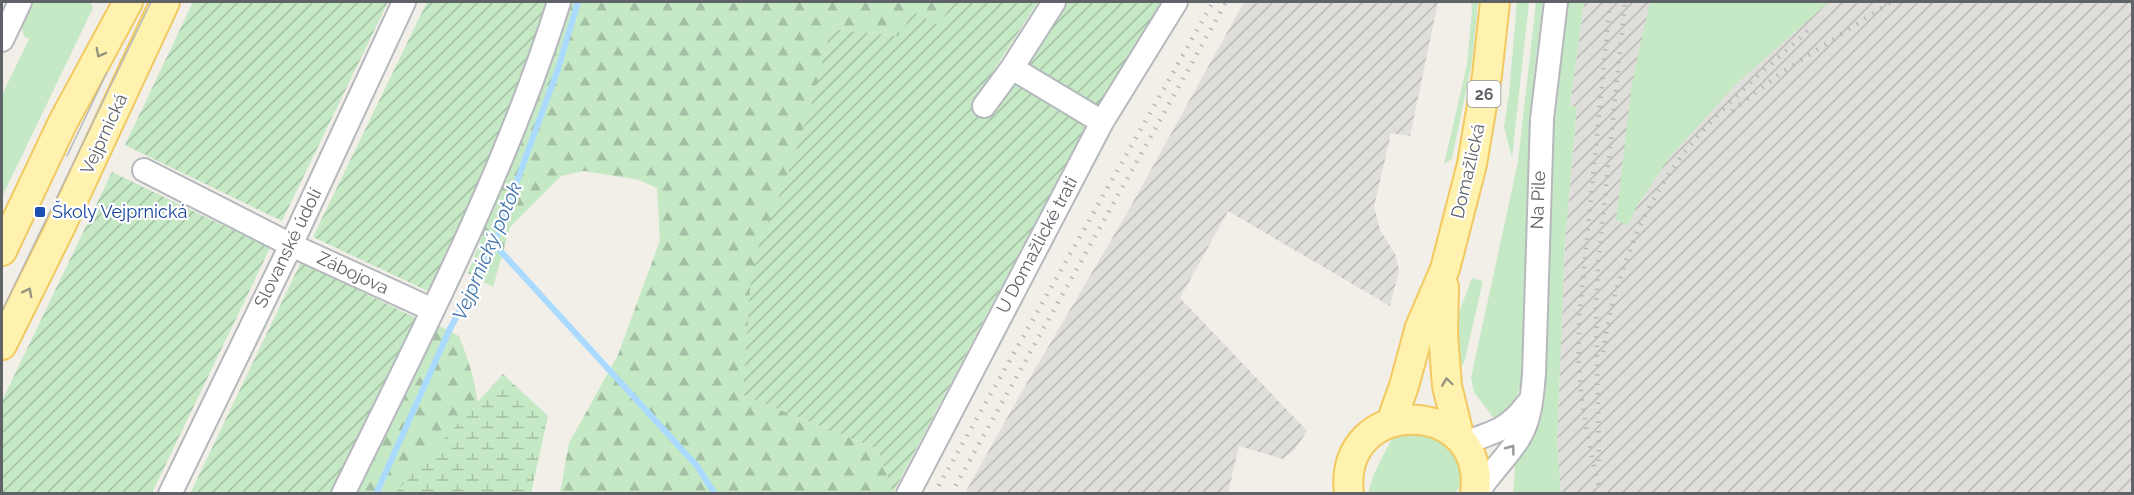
<svg xmlns="http://www.w3.org/2000/svg" width="2134" height="495" font-family="Raleway,sans-serif">
	<style>
		.industrial { fill: url(#industrial-furrows) }
		.grass { fill: #c5e8c5 }
		.forest { fill: url(#forest-firs) }
		.wetland { fill: url(#wetland-marsh) }
		.garden { fill: url(#garden-furrows) }
		.lines { fill: none; stroke-linecap: round; stroke-linejoin: round }
		.stream { stroke: #aadaff; stroke-width: 6 }
		.minor-casing { stroke: #b5b8bc; stroke-width: 26 }
		.major-casing { stroke: #f2c960; stroke-width: 32 }
		.minor { stroke: #fff; stroke-width: 22 }
		.major { stroke: #fff2af; stroke-width: 28 }
		.tram { stroke: #b6b7b8; stroke-width: 1.5 }
		.rail { stroke: #b6b7b8; stroke-width: 4.5; stroke-dasharray: 1.5 8; stroke-linecap: butt }
		.oneway { stroke: #979581 }
		.oneway2 { stroke: #979a9d }
		.transit-dot { fill: #1a4fb4; stroke: #fff; stroke-width: 2 }
		.labels { text-anchor: middle; stroke-width: 4.5; stroke-linejoin: round; paint-order: stroke }
		.shield { fill: #fff; stroke: #8f9295; stroke-width: 1.5 }
		.shield-label { font-size: 16px; font-weight: bold; fill: #5f6368 }
		.street-label { font-size: 18px; fill: #5f6368; stroke: #fff }
		.transit-label { font-size: 18px; fill: #164399; stroke: #fff; text-anchor: start }
		.water-label { font-size: 20px; font-style: italic; fill: #4174aa; stroke: #fff }
	</style>
	<defs>
		<pattern id="industrial-furrows" width="10" height="10" patternUnits="userSpaceOnUse" patternTransform="scale(1.5)"><rect width="10" height="10" fill="#e0deda"/><path d="M-1 1l2-2M0 10L10 0M9 11l2-2" fill="none" stroke="#b9b8b5"/></pattern>
		<pattern id="forest-firs" width="22" height="20" patternUnits="userSpaceOnUse" patternTransform="scale(1.5)"><rect width="22" height="20" fill="#c5e8c5"/><path d="M5 1l3.5 6h-7zM16 11l3.5 6h-7z" fill="#a3c0a4"/></pattern>
		<pattern id="wetland-marsh" width="20" height="14" patternUnits="userSpaceOnUse" patternTransform="scale(1.5)"><rect width="20" height="14" fill="#c5e8c5"/><path d="M1 5h8M5 5V1M11 12h8M15 12V8" fill="none" stroke="#a3c0a4"/></pattern>
		<pattern id="garden-furrows" width="10" height="10" patternUnits="userSpaceOnUse" patternTransform="scale(1.5)"><rect width="10" height="10" fill="#c5e8c5"/><path d="M-1 1l2-2M0 10L10 0M9 11l2-2" fill="none" stroke="#a3c0a4"/></pattern>
	</defs>
	<rect width="100%" height="100%" fill="#f1efe8"/>
	<!-- industrial -->
	<path class="industrial" d="M 1244,2 L 1438,2 L 1410,136 L 1391,133 L 1374,207 L 1380,230 L 1395,254 L 1399,270 L 1390,306 L 1228,211 L 1180,298 L 1307,431 L 1295,449 L 1283,459 L 1239,446 L 1228,493 L 965,493 L 1021,393 L 1127,213 Z
		M 1584,2 L 2132,2 L 2132,493 L 1561,494 L 1557,443 L 1565,242 L 1577,107 L 1570,106 Z"/>
	<!-- grass -->
	<path class="grass" d="M 31,2 L 87,2 L 91,3 L 93,8 L 2,197 L 2,95 L 29,39 L 24,36 L 21,23 Z
		M 1471,2 L 1478,2 L 1472,61 L 1452,159 L 1444,164 L 1467,65 L 1472,11 Z
		M 1517,2 L 1529,2 L 1512,158 L 1504,127 L 1509,94 Z
		M 1536,2 L 1543,2 L 1534,75 L 1522,381 C 1516,401 1511,407 1495,420 L 1474,392 L 1471,378 L 1518,162 Z
		M 1568,2 L 1584,2 L 1570,106 L 1577,106 L 1565,242 L 1557,443 L 1561,493 L 1513,494 L 1515,469 L 1513,460 C 1546,428 1545,410 1544,367 L 1554,131 Z
		M 1650,2 L 1829,2 L 1737,83 L 1669,158 L 1638,204 L 1628,226 L 1616,220 L 1632,82 Z
		M 1472,278 L 1483,281 L 1464,363 L 1459,369 L 1456,320 Z
		M 1405,433 C 1444,437 1454,445 1465,482 L 1454,493 L 1368,494 L 1373,476 L 1393,436 Z"/>
	<!-- forest -->
	<path class="forest" d="M 570,2 L 954,2 L 938,26 L 898,36 L 831,29 L 811,109 L 787,176 L 743,395 L 878,449 L 893,493 L 560,493 L 569,443 L 618,355 L 660,240 L 657,188 L 639,180 L 584,171 L 561,176 L 510,227 L 493,287 L 468,273 Z
		M 434,323 L 459,336 C 469,361 481,396 477,424 C 475,435 445,480 437,493 L 354,494 Z"/>
	<!-- wetland -->
	<path class="wetland" d="M 503,374 L 548,416 L 531,493 L 395,493 Z"/>
	<!-- garden -->
	<path class="garden" d="M 193,2 L 388,2 L 282,221 L 125,145 Z
		M 427,2 L 549,2 L 526,79 L 432,293 L 313,237 Z
		M 954,2 L 1038,2 L 973,102 L 989,113 L 1014,84 L 1086,126 L 893,493 L 878,449 L 743,395 L 750,288 L 757,250 L 787,176 L 810,109 L 831,29 L 898,36 L 914,12 L 938,25 Z
		M 1065,2 L 1165,2 L 1101,104 L 1088,105 L 1026,64 Z
		M 112,172 L 270,248 L 152,493 L 2,493 L 2,401 Z
		M 301,262 L 418,319 L 334,493 L 190,494 Z"/>
	<g class="lines">
		<!-- stream -->
		<path class="stream" d="M 494,244 L 697,466 L 715,494
			M 376,494 L 449,331 L 494,244 L 558,69 L 578,2"/>
		<defs>
			<path id="minor" d="M 1054,2 L 1012,68 L 1102,122
				M 2,40 L 20,2
				M 984,106 L 1012,68
				M 144,170 L 291,245 L 433,310
				M 1463,443 C 1494,433 1509,429 1528,403
				M 170,494 L 291,245 L 404,2
				M 343,494 C 422,333 505,173 559,2
				M 908,494 L 1102,122 L 1176,2
				M 1477,494 C 1489,473 1507,458 1519,438 C 1531,419 1532,395 1534,374 L 1542,119 L 1556,2"/>
			<path id="major" d="M 2,251 L 63,122 L 128,2
				M 1444,287 L 1443,334 L 1447,386 L 1460,439
				M 2,345 L 59,230 L 165,2
				M 1391,422 L 1404,386 L 1420,327 L 1445,269 L 1472,164 L 1487,75 L 1495,2
				M 1349,494 C 1337,395 1488,395 1475,494"/>
		</defs>
		<!-- minor casing -->
		<use href="#minor" class="minor-casing"/>
		<!-- major casing -->
		<use href="#major" class="major-casing"/>
		<!-- minor -->
		<use href="#minor" class="minor"/>
		<!-- major -->
		<use href="#major" class="major"/>
		<!-- tram -->
		<path class="tram" d="M 67,156 L 107,72
			M 2,311 L 151,2"/>
		<!-- rail -->
		<path class="rail" d="M 1732,111 L 1781,73 L 1891,2
			M 1603,352 C 1614,277 1644,199 1694,141 C 1729,99 1772,64 1812,27
			M 1599,461 L 1596,306 L 1598,265 L 1625,2
			M 934,494 L 1213,2
			M 951,494 L 1226,2
			M 1600,494 C 1591,452 1581,409 1579,366 C 1578,351 1579,335 1579,320 L 1610,2"/>
	</g>
	<!-- one-way arrows -->
	<defs><path id="oneway-chevron" d="M-2-3.5L2.5 0L-2 3.5" fill="none" stroke-width="1.6" stroke-linecap="round" stroke-linejoin="round" transform="scale(1.5)"/></defs>
	<g class="oneway">
		<use href="#oneway-chevron" transform="translate(100 53) rotate(118)"/>
		<use href="#oneway-chevron" transform="translate(28 292) rotate(-63)"/>
		<use href="#oneway-chevron" transform="translate(1447 382) rotate(-98)"/>
	</g>
	<use class="oneway2" href="#oneway-chevron" transform="translate(1511 449) rotate(-53)"/>
	<!-- markers -->
	<rect class="transit-dot" x="34" y="206" width="12" height="12" rx="3"/>
	<g class="labels">
		<!-- shield labels -->
		<rect class="shield" x="1467.5" y="81" width="33" height="26" rx="4.5"/>
		<g class="shield-label">
			<text x="1484" y="100">26</text>
		</g>
		<!-- street labels -->
		<g class="street-label">
			<text transform="translate(104 134) rotate(-65)" y="6">Vejprnická</text>
			<text transform="translate(1468 171) rotate(-77)" y="6">Domažlická</text>
			<text transform="translate(1538 200) rotate(-88)" y="6">Na Pile</text>
			<text transform="translate(1037 245) rotate(-62)" y="6">U Domažlické trati</text>
			<text transform="translate(288 248) rotate(-64)" y="6">Slovanské údolí</text>
			<text transform="translate(353 273) rotate(25)" y="6">Zábojova</text>
		</g>
		<!-- transit labels -->
		<g class="transit-label">
			<text x="52" y="218">Školy Vejprnická</text>
		</g>
		<!-- water labels -->
		<g class="water-label">
			<text transform="translate(487 251) rotate(-67)" y="7">Vejprnický potok</text>
		</g>
	</g>
	<!-- border -->
	<rect width="2134" height="495" fill="none" stroke="#5f6368" stroke-width="6"/>
</svg>
